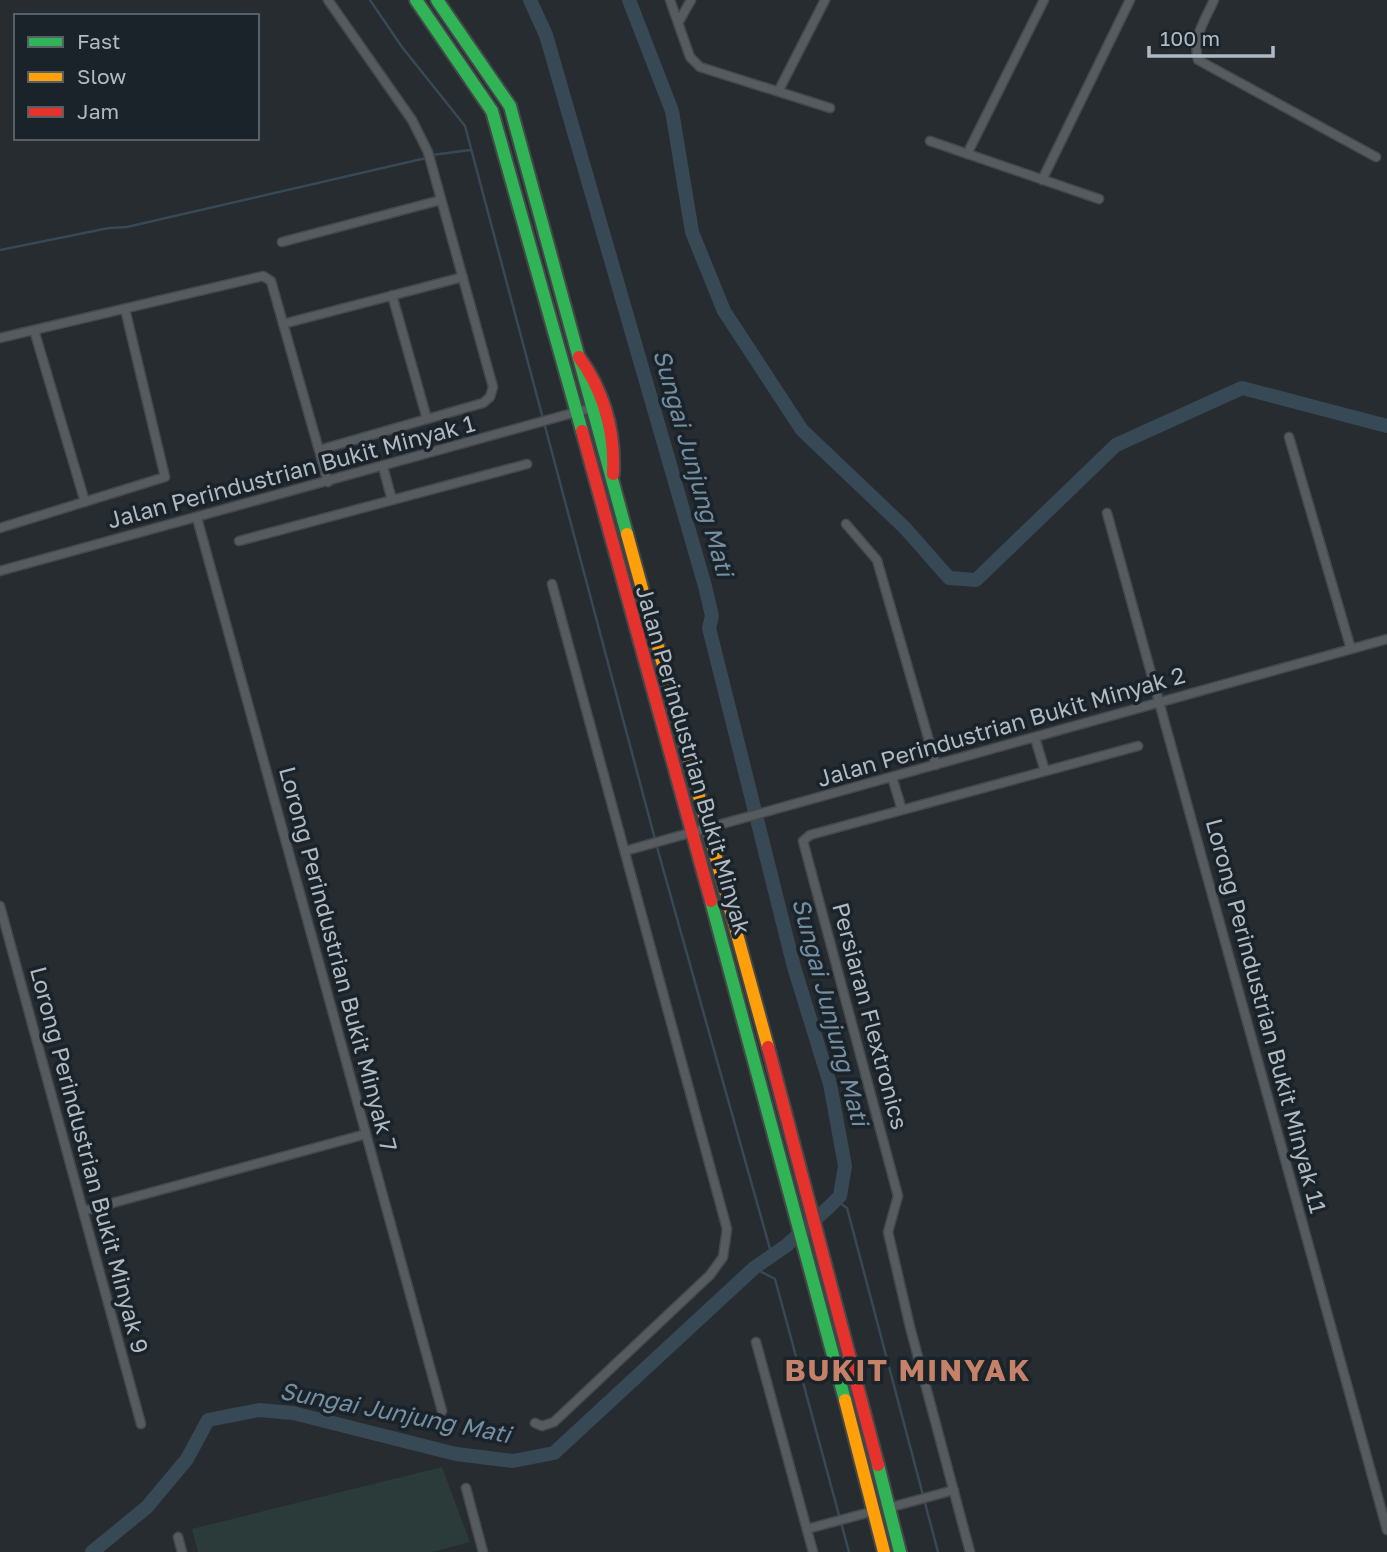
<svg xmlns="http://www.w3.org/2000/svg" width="1387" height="1552" font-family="'Golos Text',sans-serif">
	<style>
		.green { fill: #2a3b39 }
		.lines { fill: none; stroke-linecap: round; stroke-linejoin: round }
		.stream { stroke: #364955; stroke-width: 2.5 }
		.river { stroke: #364955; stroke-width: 14 }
		.street-casing { stroke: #44484b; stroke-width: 11 }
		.fast-casing { stroke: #44484b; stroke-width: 16 }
		.slow-casing { stroke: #44484b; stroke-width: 16 }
		.jam-casing { stroke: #44484b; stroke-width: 16 }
		.street { stroke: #565b5f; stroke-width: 8 }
		.fast { stroke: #30b455; stroke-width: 12 }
		.slow { stroke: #ff9f0a; stroke-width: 12 }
		.jam { stroke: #e5322d; stroke-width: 12 }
		.labels { text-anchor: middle; stroke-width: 7; stroke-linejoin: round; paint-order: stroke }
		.street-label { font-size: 23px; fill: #b0bac2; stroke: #1b232a }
		.water-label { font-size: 24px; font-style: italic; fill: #748fa2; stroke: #1b232a }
		.district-label { font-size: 30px; font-weight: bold; letter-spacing: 2px; fill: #c58268; stroke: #1b232a }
	</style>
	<rect width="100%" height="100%" fill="#272c30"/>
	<!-- green -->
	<path class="green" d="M 442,1467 L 470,1542 L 432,1552 L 198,1552 L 192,1529 Z"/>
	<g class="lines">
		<!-- stream -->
		<path class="stream" d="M 370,0 L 402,47 L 465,126 L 660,858 L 772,1256
			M 432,155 L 470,150
			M 0,250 L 109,228 L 127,227 L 426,158
			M 836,1200 L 847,1208 L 938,1552
			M 754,1268 L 775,1279 L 849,1552"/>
		<!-- river -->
		<path class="river" d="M 629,0 L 672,111 L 692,232 L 724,311 L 802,430 L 905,528 L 949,578 L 976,580 L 1116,445 L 1242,388 L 1387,426
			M 92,1552 L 147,1507 L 187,1459 L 208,1420 L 259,1410 L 293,1413 L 456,1454 L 513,1461 L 554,1453 L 754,1268 L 787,1245 L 829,1207 L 840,1196 L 845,1166 L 830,1084 L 794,967 L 709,628 L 712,616 L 705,586 L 546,35 L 530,0"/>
		<defs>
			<path id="street" d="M 670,0 L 690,57 L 700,67 L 830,108
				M 1214,0 C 1205,20 1192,38 1198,60 L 1376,157
				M 678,23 L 691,0
				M 779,90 L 825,0
				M 930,141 L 1099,199
				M 967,154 L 1044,0
				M 1042,180 L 1130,0
				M 282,242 L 441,200
				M 392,295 L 427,419
				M 283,324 L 463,277
				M 34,330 L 85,502
				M 0,338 L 263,276 L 271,281 L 328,482
				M 1289,437 L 1351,649
				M 319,450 L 483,403 L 490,397 L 493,387 L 428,152 L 412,120 L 328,0
				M 383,467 L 392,500
				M 1107,513 L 1387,1530
				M 197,518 L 442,1411
				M 846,524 L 877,560 L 936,765
				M 0,528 L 165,477 L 125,309
				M 239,541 L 527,464
				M 0,571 L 591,408
				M 1035,738 L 1045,771
				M 892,777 L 902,810
				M 625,851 L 1387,639
				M 0,906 L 141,1424
				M 83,1211 L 366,1134
				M 756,1342 L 813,1552
				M 535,1423 L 542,1426 L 554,1422 L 710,1275 L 723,1257 L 727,1229 L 552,584
				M 466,1488 L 483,1552
				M 888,1508 L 954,1490
				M 807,1529 L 874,1511
				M 178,1537 L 182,1552
				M 970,1552 L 910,1327 L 888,1232 L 898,1196 L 803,841 L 810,835 L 1138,746"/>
			<path id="fast" d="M 416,0 L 492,111 L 582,431
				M 437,0 L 510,106 L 627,534
				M 711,901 L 845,1400
				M 878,1465 L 900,1552"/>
			<path id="slow" d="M 627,534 L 768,1047
				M 845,1400 L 884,1552"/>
			<path id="jam" d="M 579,357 C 604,392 615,432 613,474
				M 582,431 L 711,901
				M 768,1047 L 878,1465"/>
		</defs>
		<!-- street casing -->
		<use href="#street" class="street-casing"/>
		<!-- fast casing -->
		<use href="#fast" class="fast-casing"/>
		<!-- slow casing -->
		<use href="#slow" class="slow-casing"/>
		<!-- jam casing -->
		<use href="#jam" class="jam-casing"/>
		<!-- street -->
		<use href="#street" class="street"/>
		<!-- fast -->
		<use href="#fast" class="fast"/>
		<!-- slow -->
		<use href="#slow" class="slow"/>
		<!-- jam -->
		<use href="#jam" class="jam"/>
	</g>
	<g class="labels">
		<!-- street labels -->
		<g class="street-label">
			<text transform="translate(291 472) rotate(-15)" y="8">Jalan Perindustrian Bukit Minyak 1</text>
			<text transform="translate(1001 727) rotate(-16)" y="8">Jalan Perindustrian Bukit Minyak 2</text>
			<text transform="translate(693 760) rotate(74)" y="8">Jalan Perindustrian Bukit Minyak</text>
			<text transform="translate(338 959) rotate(75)" y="8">Lorong Perindustrian Bukit Minyak 7</text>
			<text transform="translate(870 1016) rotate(75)" y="8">Persiaran Flextronics</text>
			<text transform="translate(1266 1016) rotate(75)" y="8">Lorong Perindustrian Bukit Minyak 11</text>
			<text transform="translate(89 1160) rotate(75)" y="8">Lorong Perindustrian Bukit Minyak 9</text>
		</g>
		<!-- water labels -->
		<g class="water-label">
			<text transform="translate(693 463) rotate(74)" y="8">Sungai Junjung Mati</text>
			<text transform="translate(830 1012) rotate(75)" y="8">Sungai Junjung Mati</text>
			<text transform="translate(395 1413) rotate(11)" y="8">Sungai Junjung Mati</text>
		</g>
		<!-- district labels -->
		<g class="district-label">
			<text x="908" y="1381">BUKIT MINYAK</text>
		</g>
	</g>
	<!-- legend -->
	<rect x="14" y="14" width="245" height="126" fill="#1b232a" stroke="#575f67" stroke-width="2"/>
	<rect x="28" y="37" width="35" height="10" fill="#30b455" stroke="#575f67" stroke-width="2"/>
	<text x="77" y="49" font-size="21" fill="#b0bac2">Fast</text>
	<rect x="28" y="72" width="35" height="10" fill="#ff9f0a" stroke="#575f67" stroke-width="2"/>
	<text x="77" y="84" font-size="21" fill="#b0bac2">Slow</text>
	<rect x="28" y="107" width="35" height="10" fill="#e5322d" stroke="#575f67" stroke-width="2"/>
	<text x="77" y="119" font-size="21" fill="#b0bac2">Jam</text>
	<!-- scale -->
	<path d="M1149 46v10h124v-10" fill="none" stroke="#b0bac2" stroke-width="3.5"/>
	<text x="1160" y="46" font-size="21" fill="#b0bac2" stroke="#1b232a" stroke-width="5" paint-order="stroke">100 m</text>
</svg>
